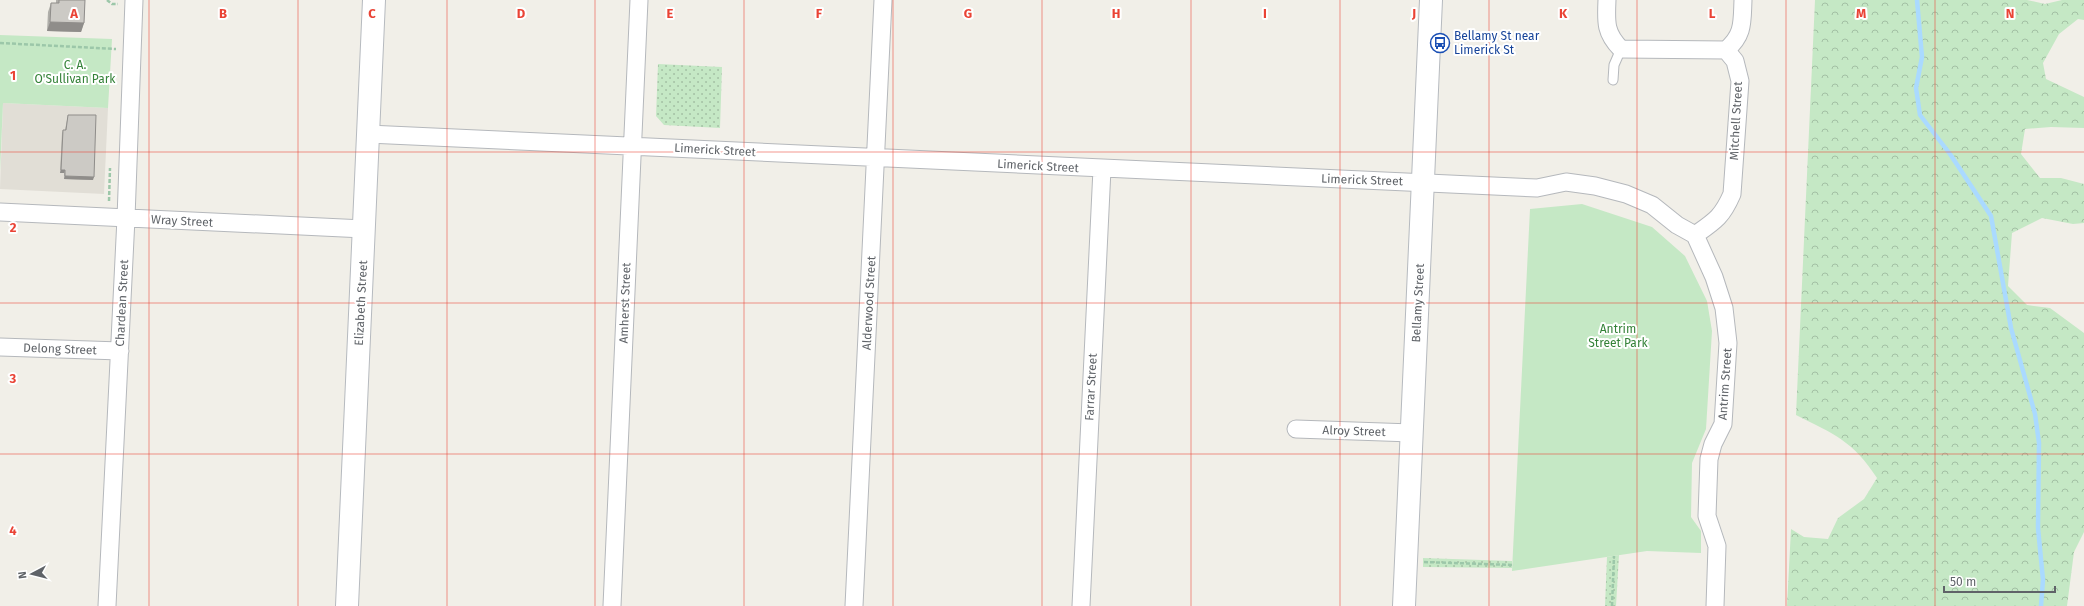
<svg xmlns="http://www.w3.org/2000/svg" width="2084" height="606" font-family="'Fira Sans',sans-serif">
	<style>
		.education { fill: #e1ded6 }
		.grass { fill: url(#grass-dots) }
		.forest { fill: url(#forest-crowns) }
		.park { fill: #c5e8c5 }
		.lines { fill: none; stroke-linecap: round; stroke-linejoin: round }
		.stream { stroke: #aadaff; stroke-width: 4.5 }
		.lane-casing { stroke: #b5b8bc; stroke-width: 11 }
		.street-casing { stroke: #b5b8bc; stroke-width: 19 }
		.secondary-casing { stroke: #b6babf; stroke-width: 24 }
		.path { stroke: #9cc7a9; stroke-width: 2.5; stroke-dasharray: 4 2; stroke-linecap: butt }
		.lane { stroke: #fff; stroke-width: 9 }
		.street { stroke: #fff; stroke-width: 17 }
		.secondary { stroke: #fff; stroke-width: 22 }
		.wall { fill: #afaea9 }
		.shaded-wall { fill: #8f8d8a }
		.building { fill: #cccac5; stroke: #8f8d8a }
		.grid { fill: none; stroke: #ea4335; stroke-width: 1; stroke-opacity: 0.55 }
		.labels { text-anchor: middle; stroke-width: 4; stroke-linejoin: round; paint-order: stroke }
		.transit-label { font-size: 12px; fill: #164399; stroke: #fff; text-anchor: start }
		.park-label { font-size: 12px; fill: #348238; stroke: #fff }
		.street-label { font-size: 12px; fill: #5f6368; stroke: #fff }
		.grid-label { font-size: 13px; text-anchor: middle; font-weight: bold; fill: #ea4335; stroke: #fff; stroke-width: 4; stroke-linejoin: round; paint-order: stroke }
	</style>
	<defs>
		<pattern id="grass-dots" width="8" height="8" patternUnits="userSpaceOnUse"><rect width="8" height="8" fill="#c5e8c5"/><path d="M2 2h.1M6 6h.1" fill="none" stroke="#a3c0a4" stroke-width="1.8" stroke-linecap="round"/></pattern>
		<pattern id="forest-crowns" width="20" height="18" patternUnits="userSpaceOnUse"><rect width="20" height="18" fill="#c5e8c5"/><path d="M2 6a3 3 0 1 1 6 0M12 15a3 3 0 1 1 6 0" fill="none" stroke="#a3c0a4"/></pattern>
	</defs>
	<rect width="100%" height="100%" fill="#f1efe8"/>
	<!-- education -->
	<path class="education" d="M 3,103 L 108,108 L 104,194 L 0,189 Z"/>
	<!-- grass -->
	<path class="grass" d="M 658,64 L 722,67 L 720,128 L 664,125 L 656,116 Z
		M 1619,555 L 1616,606 L 1605,606 L 1607,557 Z
		M 1423,558 L 1512,561 L 1512,568 L 1423,567 Z"/>
	<!-- forest -->
	<path class="forest" d="M 1815,0 L 2027,0 L 2045,4 L 2062,0 L 2084,0 L 2084,20 L 2078,19 L 2059,34 L 2043,63 L 2046,79 L 2084,97 L 2084,128 L 2051,127 L 2025,129 L 2021,154 L 2040,178 L 2061,178 L 2084,184 L 2084,223 L 2073,224 L 2042,218 L 2012,233 L 2008,286 L 2027,305 L 2050,308 L 2084,333 L 2084,532 L 2074,552 L 2067,606 L 1787,606 L 1791,529 L 1804,537 L 1828,539 L 1838,518 L 1864,499 L 1877,478 C 1853,441 1834,434 1796,415 Z"/>
	<!-- park -->
	<path class="park" d="M 0,35 L 112,39 L 108,108 L 3,103 L 0,172 Z
		M 1582,204 L 1652,227 L 1685,256 L 1707,301 L 1712,331 L 1706,429 L 1692,463 L 1691,517 L 1701,531 L 1701,553 L 1647,551 L 1512,571 L 1530,209 Z"/>
	<g class="lines">
		<!-- stream -->
		<path class="stream" d="M 1917,0 L 1922,57 L 1916,88 L 1920,115 L 1950,154 L 1991,216 L 2011,328 L 2035,414 L 2039,443 L 2038,528 L 2043,580 L 2041,606"/>
		<defs>
			<path id="lane" d="M 1613,80 L 1614,65 L 1621,49"/>
			<path id="street" d="M 1607,0 C 1606,22 1605,33 1621,49 L 1726,50
				M 368,134 L 1537,188 L 1566,182 L 1595,186 L 1626,194 L 1652,205 L 1677,225 L 1695,235
				M 0,212 L 364,229
				M 1695,235 L 1714,277 L 1724,308 L 1728,343 L 1723,424 L 1713,444 L 1709,459 L 1707,516 L 1717,546 L 1715,606
				M 1695,235 C 1715,221 1722,217 1732,194 L 1740,81 L 1735,61 L 1726,50 C 1744,35 1742,22 1743,0
				M 0,347 L 120,351
				M 1296,429 L 1412,433
				M 107,606 L 126,218 L 134,0
				M 612,606 L 639,0
				M 854,606 L 883,0
				M 1081,606 L 1102,169"/>
			<path id="secondary" d="M 347,606 L 374,0
				M 1404,606 L 1431,0"/>
		</defs>
		<!-- lane casing -->
		<use href="#lane" class="lane-casing"/>
		<!-- street casing -->
		<use href="#street" class="street-casing"/>
		<!-- secondary casing -->
		<use href="#secondary" class="secondary-casing"/>
		<!-- path -->
		<path class="path" d="M 107,0 L 112,4 L 118,4
			M 0,43 L 116,49
			M 109,201 L 110,168
			M 1424,562 L 1514,565
			M 1612,606 L 1614,556"/>
		<!-- lane -->
		<use href="#lane" class="lane"/>
		<!-- street -->
		<use href="#street" class="street"/>
		<!-- secondary -->
		<use href="#secondary" class="secondary"/>
	</g>
	<!-- wall -->
	<path class="wall" d="M 56,0 L 85,0 L 84,23 L 81,32 L 47,31 L 48,12 L 51,3 L 56,3 Z
		M 68,115 L 93,180 L 64,179 L 64,173 L 60,173 L 62,133 L 63,130 L 65,130 Z"/>
	<!-- shaded-wall -->
	<path class="shaded-wall" d="M 50,22 L 84,23 L 81,32 L 47,31 Z
		M 61,170 L 65,170 L 64,173 L 60,173 Z
		M 65,176 L 94,177 L 93,180 L 64,179 Z"/>
	<!-- building -->
	<path class="building" d="M 59,0 L 85,0 L 84,23 L 50,22 L 51,3 L 59,3 Z
		M 68,115 L 96,115 L 94,177 L 65,176 L 65,170 L 61,170 L 63,130 L 66,130 Z"/>
	<!-- grid -->
	<path class="grid" d="M 149,0 L 149,606M 298,0 L 298,606M 447,0 L 447,606M 595,0 L 595,606M 744,0 L 744,606M 893,0 L 893,606M 1042,0 L 1042,606M 1191,0 L 1191,606M 1340,0 L 1340,606M 1489,0 L 1489,606M 1637,0 L 1637,606M 1786,0 L 1786,606M 1935,0 L 1935,606M 0,152 L 2084,152M 0,303 L 2084,303M 0,454 L 2084,454"/>
	<!-- icons -->
	<defs>
		<symbol id="bus-ring" viewBox="-11 -11 22 22"><circle r="9.5" fill="#fff" stroke="#1a4fb4" stroke-width="1.5"/><path d="M-5-6H5V4H4V6H2V4H-2V6H-4V4H-5ZM-3.5-4V0h7V-4ZM-3.5 1.2v1.5H-2V1.2ZM2 1.2v1.5H3.5V1.2Z" fill="#1a4fb4"/></symbol>
	</defs>
	<g fill-rule="evenodd">
		<use href="#bus-ring" x="1429" y="32" width="22" height="22"/>
	</g>
	<g class="labels">
		<!-- transit labels -->
		<g class="transit-label">
			<text x="1454" y="40">Bellamy St near<tspan x="1454" dy="14">Limerick St</tspan></text>
		</g>
		<!-- park labels -->
		<g class="park-label">
			<text x="75" y="69">C. A.<tspan x="75" dy="14">O'Sullivan Park</tspan></text>
			<text x="1618" y="333">Antrim<tspan x="1618" dy="14">Street Park</tspan></text>
		</g>
		<!-- street labels -->
		<g class="street-label">
			<text transform="translate(1736 121) rotate(-87)" y="4">Mitchell Street</text>
			<text transform="translate(715 150) rotate(3)" y="4">Limerick Street</text>
			<text transform="translate(1038 166) rotate(3)" y="4">Limerick Street</text>
			<text transform="translate(1362 180) rotate(2)" y="4">Limerick Street</text>
			<text transform="translate(182 221) rotate(3)" y="4">Wray Street</text>
			<text transform="translate(122 303) rotate(-87)" y="4">Chardean Street</text>
			<text transform="translate(361 303) rotate(-87)" y="4">Elizabeth Street</text>
			<text transform="translate(625 303) rotate(-88)" y="4">Amherst Street</text>
			<text transform="translate(869 303) rotate(-87)" y="4">Alderwood Street</text>
			<text transform="translate(1418 303) rotate(-87)" y="4">Bellamy Street</text>
			<text transform="translate(60 349) rotate(2)" y="4">Delong Street</text>
			<text transform="translate(1725 384) rotate(-86)" y="4">Antrim Street</text>
			<text transform="translate(1091 387) rotate(-87)" y="4">Farrar Street</text>
			<text transform="translate(1354 431) rotate(2)" y="4">Alroy Street</text>
		</g>
	</g>
	<g class="grid-label">
		<text x="74" y="18">A</text>
		<text x="223" y="18">B</text>
		<text x="372" y="18">C</text>
		<text x="521" y="18">D</text>
		<text x="670" y="18">E</text>
		<text x="819" y="18">F</text>
		<text x="968" y="18">G</text>
		<text x="1116" y="18">H</text>
		<text x="1265" y="18">I</text>
		<text x="1414" y="18">J</text>
		<text x="1563" y="18">K</text>
		<text x="1712" y="18">L</text>
		<text x="1861" y="18">M</text>
		<text x="2010" y="18">N</text>
		<text x="13" y="80">1</text>
		<text x="13" y="232">2</text>
		<text x="13" y="383">3</text>
		<text x="13" y="535">4</text>
	</g>
	<!-- north arrow -->
	<g transform="translate(32 574) rotate(263)" stroke="#ffffff" stroke-width="3" paint-order="stroke">
	<path d="M0-3L7 15L0 10L-7 15Z" fill="#5f6368"/>
	<text y="-6" font-size="11" font-weight="bold" text-anchor="middle" fill="#5f6368">N</text>
	</g>
	<!-- scale -->
	<path d="M1944 586v6h111v-6" fill="none" stroke="#5f6368" stroke-width="2"/>
	<text x="1950" y="586" font-size="12" fill="#5f6368" stroke="#ffffff" stroke-width="3" paint-order="stroke">50 m</text>
</svg>
